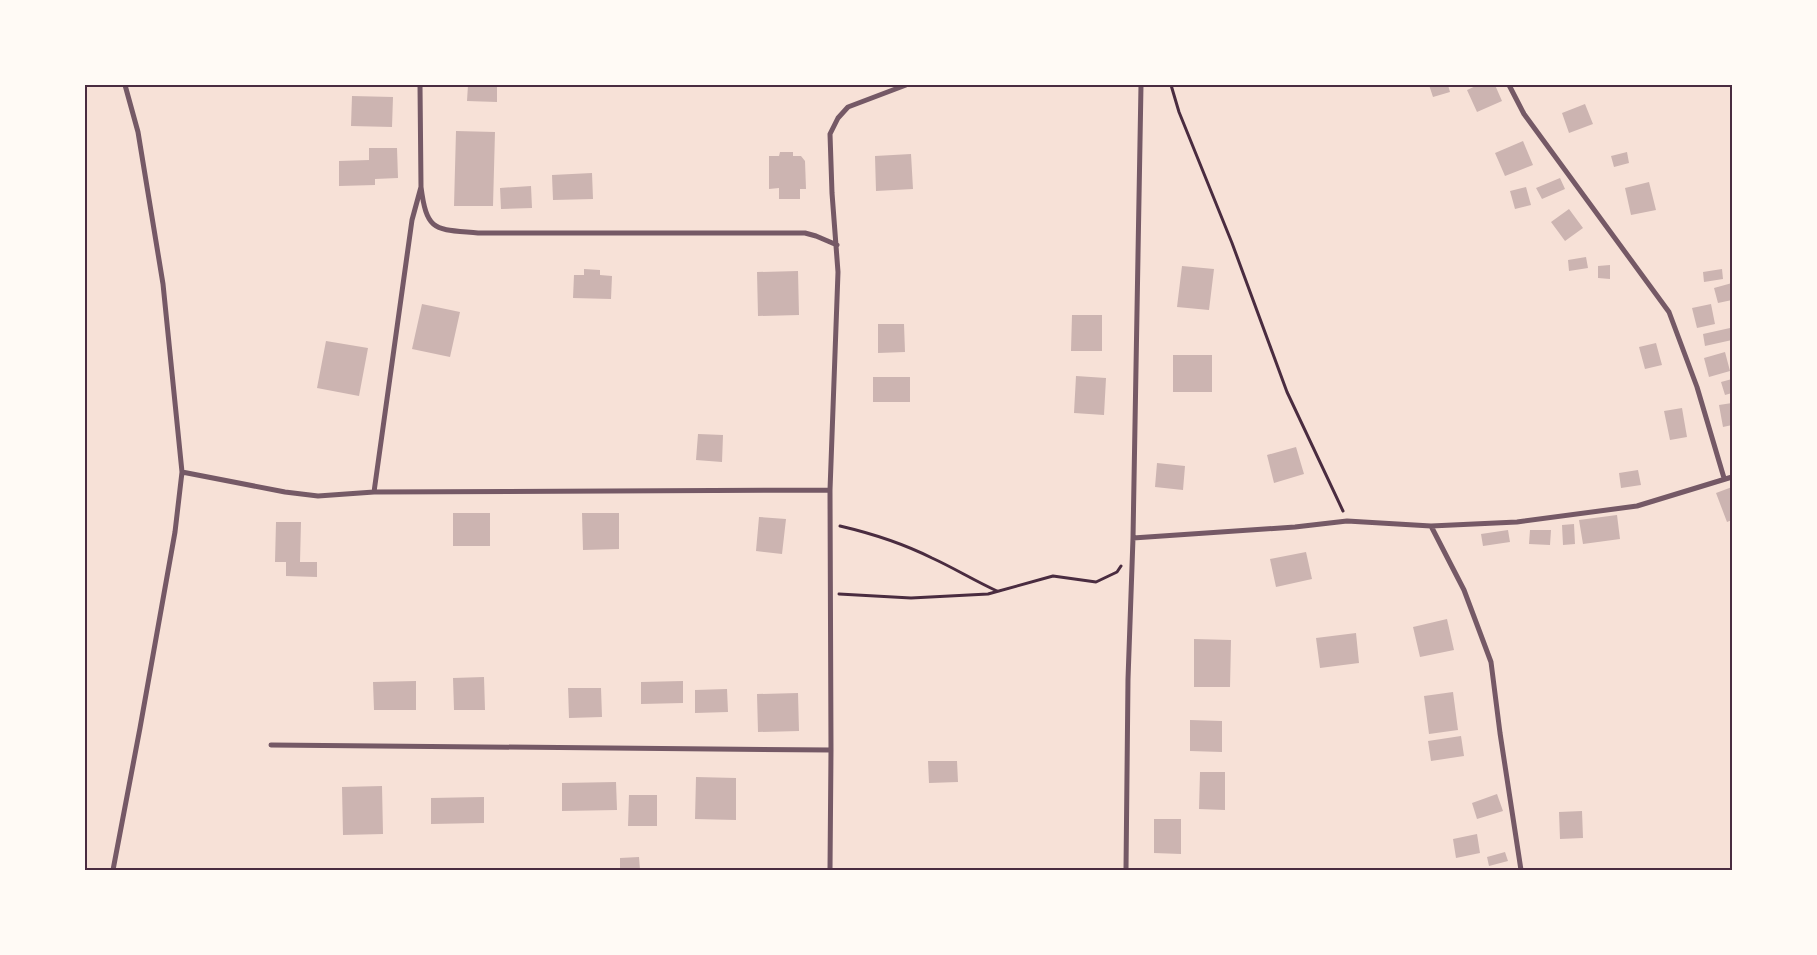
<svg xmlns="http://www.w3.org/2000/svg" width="1817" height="955" font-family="Georgia,serif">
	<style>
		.building { fill: #ccb4b1 }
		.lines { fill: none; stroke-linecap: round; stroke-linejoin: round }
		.path { stroke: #4a2c40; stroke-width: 3 }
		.minor { stroke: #755966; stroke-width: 5 }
		.neatline { fill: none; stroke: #4a2c40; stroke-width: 2 }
	</style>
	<rect width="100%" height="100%" fill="#f7e1d7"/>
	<!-- building -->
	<path class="building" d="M 468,85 L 497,85 L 497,102 L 467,101 Z
		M 1429,85 L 1448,85 L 1450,92 L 1433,97 Z
		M 1478,85 L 1495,85 L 1502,101 L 1477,112 L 1467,90 Z
		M 352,96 L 393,97 L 392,127 L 351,126 Z
		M 1585,104 L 1593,124 L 1569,133 L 1562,113 Z
		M 456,131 L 495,132 L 493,206 L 454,206 Z
		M 1523,141 L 1533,165 L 1505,176 L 1495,153 Z
		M 369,148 L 397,148 L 398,178 L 375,179 L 375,185 L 339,186 L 339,161 L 369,160 Z
		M 780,152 L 793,152 L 793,156 L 801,156 L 805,161 L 806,189 L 800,189 L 800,199 L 779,199 L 779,188 L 769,189 L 769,156 L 779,156 Z
		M 1627,152 L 1629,163 L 1614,167 L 1611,156 Z
		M 911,154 L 913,189 L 876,191 L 875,156 Z
		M 592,173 L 593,199 L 553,200 L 552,175 Z
		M 1560,178 L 1565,189 L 1542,199 L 1536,188 Z
		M 1649,182 L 1656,210 L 1631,215 L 1625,188 Z
		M 531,186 L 532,208 L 501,209 L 500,188 Z
		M 1526,187 L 1531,205 L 1515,209 L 1510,191 Z
		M 1569,209 L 1583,228 L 1565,241 L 1551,222 Z
		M 1586,257 L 1588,268 L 1569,271 L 1568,260 Z
		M 1610,265 L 1610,279 L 1598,278 L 1598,266 Z
		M 1182,266 L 1214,269 L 1209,310 L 1177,307 Z
		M 584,269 L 600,270 L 600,275 L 612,276 L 611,299 L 573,298 L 574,275 L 584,275 Z
		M 1722,269 L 1723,279 L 1704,282 L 1703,272 Z
		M 798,271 L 799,315 L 758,316 L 757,272 Z
		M 1732,283 L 1732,300 L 1718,303 L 1714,288 Z
		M 422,304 L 460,312 L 450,357 L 412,349 Z
		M 1711,304 L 1715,324 L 1697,328 L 1692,308 Z
		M 1072,315 L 1102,315 L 1102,351 L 1071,351 Z
		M 878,324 L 904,324 L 905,352 L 878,353 Z
		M 1730,328 L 1732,340 L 1705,346 L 1703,334 Z
		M 326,341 L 368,348 L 359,396 L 317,388 Z
		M 1656,343 L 1662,365 L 1645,369 L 1639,347 Z
		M 1725,352 L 1730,371 L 1709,377 L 1704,358 Z
		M 1173,355 L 1212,355 L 1212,392 L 1173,392 Z
		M 1076,376 L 1106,378 L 1104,415 L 1074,413 Z
		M 873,377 L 910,377 L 910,402 L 873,402 Z
		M 1732,379 L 1732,393 L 1725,395 L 1721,382 Z
		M 1732,403 L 1732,425 L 1723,427 L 1719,405 Z
		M 1682,408 L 1687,437 L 1670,440 L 1664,411 Z
		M 698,434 L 723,435 L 722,462 L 696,460 Z
		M 1296,447 L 1304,474 L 1274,483 L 1267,455 Z
		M 1157,463 L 1185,466 L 1183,490 L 1155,487 Z
		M 1638,470 L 1641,485 L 1621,488 L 1619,473 Z
		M 1732,487 L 1732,520 L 1727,522 L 1716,493 Z
		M 453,513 L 490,513 L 490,546 L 453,546 Z
		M 582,513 L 619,513 L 619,549 L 583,550 Z
		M 1617,515 L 1620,539 L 1583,544 L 1579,520 Z
		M 759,517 L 786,519 L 782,554 L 756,551 Z
		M 276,522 L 301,522 L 300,562 L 317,562 L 317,577 L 286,576 L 286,562 L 275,562 Z
		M 1574,524 L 1575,544 L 1563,545 L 1562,525 Z
		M 1508,530 L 1510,542 L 1483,546 L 1481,534 Z
		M 1530,530 L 1551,530 L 1550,545 L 1529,544 Z
		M 1306,552 L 1312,579 L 1276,587 L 1270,559 Z
		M 1447,619 L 1454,650 L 1420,657 L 1413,627 Z
		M 1356,633 L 1359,663 L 1320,668 L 1316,638 Z
		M 1194,639 L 1231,640 L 1230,687 L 1194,687 Z
		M 484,677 L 485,710 L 454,710 L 453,678 Z
		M 416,681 L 416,710 L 374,710 L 373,682 Z
		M 683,681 L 683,703 L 641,704 L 641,682 Z
		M 568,688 L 601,688 L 602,717 L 569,718 Z
		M 727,689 L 728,712 L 695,713 L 695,690 Z
		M 1453,692 L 1458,730 L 1429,734 L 1424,696 Z
		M 798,693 L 799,731 L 758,732 L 757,694 Z
		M 1190,720 L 1222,721 L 1222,752 L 1190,751 Z
		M 1461,736 L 1464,756 L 1431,761 L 1428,741 Z
		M 928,761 L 957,761 L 958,782 L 929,783 Z
		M 1200,772 L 1225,772 L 1225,810 L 1199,809 Z
		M 696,777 L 736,778 L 736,820 L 695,819 Z
		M 616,782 L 617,810 L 562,811 L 562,783 Z
		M 382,786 L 383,834 L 343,835 L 342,787 Z
		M 1497,794 L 1503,811 L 1477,819 L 1472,803 Z
		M 629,795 L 657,795 L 657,826 L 628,826 Z
		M 484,797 L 484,823 L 431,824 L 431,798 Z
		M 1582,811 L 1583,838 L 1560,839 L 1559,812 Z
		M 1154,819 L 1181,819 L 1181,854 L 1154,853 Z
		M 1477,834 L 1480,853 L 1456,858 L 1453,839 Z
		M 1505,852 L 1508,861 L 1489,866 L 1487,857 Z
		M 639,857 L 640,870 L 620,870 L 620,858 Z"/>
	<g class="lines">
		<!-- path -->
		<path class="path" d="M 1171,85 L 1179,112 L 1232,243 L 1287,392 L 1343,511
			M 840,526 C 870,533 904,544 932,558 C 954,568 975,581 997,591
			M 839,594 L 911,598 L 988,594 L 1053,576 L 1096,582 L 1117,572 L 1121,566"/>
		<!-- minor -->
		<path class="minor" d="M 1509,85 L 1524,114 L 1669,312 L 1697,387 L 1724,478
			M 421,187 C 427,233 435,229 478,233 L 805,233 L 816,236 L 837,245
			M 182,472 L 285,492 L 318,496 L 374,492 L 830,490
			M 374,492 L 412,220 L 421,187 L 420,85
			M 1431,526 L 1464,590 L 1491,662 L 1500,733 L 1521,870
			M 1133,538 L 1295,527 L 1347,521 L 1431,526 L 1517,522 L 1637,506 L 1732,477
			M 271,745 L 831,750
			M 113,870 L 140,728 L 175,532 L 182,472 L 163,284 L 138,132 L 125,85
			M 830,870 L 831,750 L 830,490 L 838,272 L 832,193 L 830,134 L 838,118 L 848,107 L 906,85
			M 1126,870 L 1128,679 L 1133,538 L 1141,85"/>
	</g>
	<!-- border -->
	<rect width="1817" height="955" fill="none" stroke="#fffaf5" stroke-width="172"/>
	<rect x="86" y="86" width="1645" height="783" class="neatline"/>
</svg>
